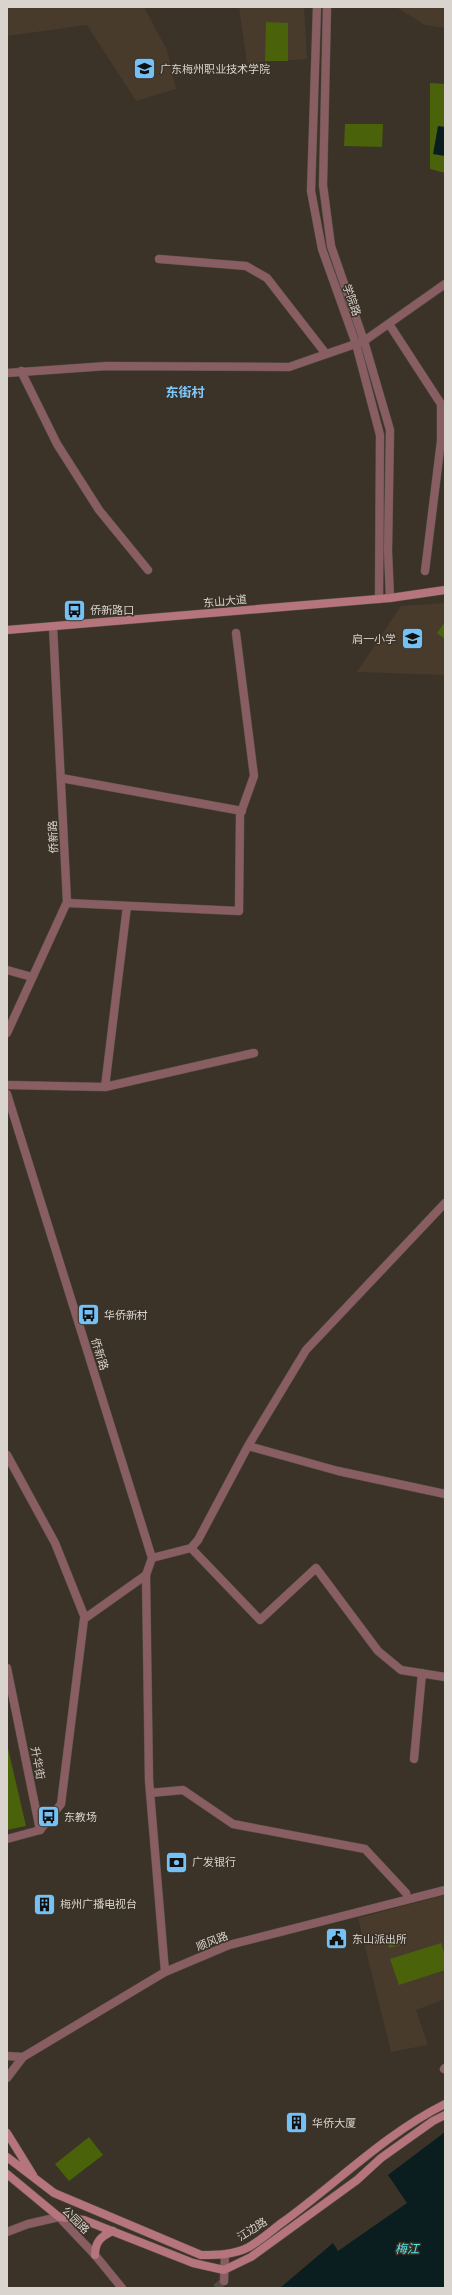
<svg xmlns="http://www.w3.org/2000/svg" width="452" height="2295" font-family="'Playfair Display','Noto Sans SC',serif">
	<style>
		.built { fill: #483b2c }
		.green { fill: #4a620a }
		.water { fill: #0b1e1f }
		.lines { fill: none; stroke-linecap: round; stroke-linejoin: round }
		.minor-tunnel { stroke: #534a41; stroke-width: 8; stroke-dasharray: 8 4; stroke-linecap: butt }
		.minor-casing { stroke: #574f46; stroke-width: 9 }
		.tertiary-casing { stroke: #574f46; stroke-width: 9 }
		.secondary-casing { stroke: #574f46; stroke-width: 9 }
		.minor { stroke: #885e63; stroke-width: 8 }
		.tertiary { stroke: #885e63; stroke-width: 8 }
		.secondary { stroke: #b6747d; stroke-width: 8 }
		.labels { text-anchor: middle; stroke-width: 3; stroke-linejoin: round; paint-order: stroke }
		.poi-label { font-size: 11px; fill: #d9d4cd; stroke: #3b3228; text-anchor: start }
		.street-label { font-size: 11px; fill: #d9d4cd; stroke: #3b3228 }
		.water-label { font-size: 12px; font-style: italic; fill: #52e6eb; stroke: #3b3228 }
		.quarter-label { font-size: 13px; font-weight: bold; fill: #81c9fa; stroke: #3b3228 }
	</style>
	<rect width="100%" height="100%" fill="#3b3228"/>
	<!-- built -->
	<path class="built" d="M 7,7 L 144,7 L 167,50 L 176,89 L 136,101 L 87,25 L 7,36 Z
		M 239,7 L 304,7 L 307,59 L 247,63 Z
		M 396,7 L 445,7 L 445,28 L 425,25 Z
		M 445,603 L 445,675 L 357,672 L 401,606 Z
		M 445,1895 L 445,1999 L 416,2010 L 428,2045 L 391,2052 L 358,1918 Z"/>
	<!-- green -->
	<path class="green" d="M 266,22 L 288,23 L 288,61 L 265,61 Z
		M 430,83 L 445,84 L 445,173 L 430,169 Z
		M 345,124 L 383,124 L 382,147 L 344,146 Z
		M 445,622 L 445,639 L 437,633 Z
		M 7,1744 L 26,1826 L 7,1830 Z
		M 404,1934 L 406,1944 L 389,1948 L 387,1938 Z
		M 441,1943 L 445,1955 L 445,1970 L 399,1985 L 390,1959 Z
		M 89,2137 L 103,2155 L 69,2181 L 55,2164 Z"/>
	<!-- water -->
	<path class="water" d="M 438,126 L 445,127 L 445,156 L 433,154 Z
		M 445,2132 L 445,2288 L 280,2288 L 333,2243 L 338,2251 L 407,2203 L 388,2175 Z"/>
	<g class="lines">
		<!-- minor-tunnel -->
		<path class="minor-tunnel" d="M 216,2288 L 224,2281"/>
		<defs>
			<path id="minor" d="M 159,259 L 246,266 L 267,278 L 326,354
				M 389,324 L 441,404 L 441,441 L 425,571
				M 21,371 L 57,444 L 99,510 L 148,570
				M 7,373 L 107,366 L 289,367 L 364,341 L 445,284
				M 61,778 L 242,811
				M 67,903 L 239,911 L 240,815 L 254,776 L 236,633
				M 7,970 L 32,977
				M 7,1085 L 105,1087 L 254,1053
				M 105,1087 L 127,906
				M 248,1446 L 338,1471 L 445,1494
				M 7,1455 L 55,1543 L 85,1618
				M 191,1548 L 260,1620 L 316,1568 L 378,1651 L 401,1670 L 445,1677
				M 152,1558 L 191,1548 L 198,1540 L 248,1446 L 306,1350 L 445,1203
				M 414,1759 L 422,1673
				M 150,1793 L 183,1790 L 233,1824 L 365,1849 L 406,1893
				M 40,1830 L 61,1804 L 84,1619 L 146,1575 L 149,1780 L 165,1972
				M 7,2056 L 23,2057
				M 444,2069 L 445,2068
				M 7,2078 L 23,2057 L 165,1972 L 229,1945 L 445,1890
				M 224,2281 L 225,2255"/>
			<path id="tertiary" d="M 317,7 L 311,191 L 322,249 L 356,344 L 380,435 L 379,599
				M 327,7 L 323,185 L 331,246 L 364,341 L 390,430 L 388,551 L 390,598
				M 7,1033 L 67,902 L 53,627
				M 7,1094 L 152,1558 L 146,1575
				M 7,1668 L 40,1830 L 7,1839
				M 7,2232 L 28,2224 L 59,2217 L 95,2255 L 122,2288"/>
			<path id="secondary" d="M 7,630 L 390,598 L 445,590
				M 7,2133 L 33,2175
				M 7,2157 L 54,2193 L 201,2255 C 217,2255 234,2255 249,2247 C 261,2240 272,2230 283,2222 C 337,2183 385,2134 445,2104
				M 7,2174 L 59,2217 L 84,2220 L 193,2263 L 224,2270 L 251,2257 L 357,2180 L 381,2158 L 433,2121 L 445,2115
				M 95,2255 C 95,2242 101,2236 113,2231"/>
		</defs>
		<!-- minor casing -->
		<use href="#minor" class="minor-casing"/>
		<!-- tertiary casing -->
		<use href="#tertiary" class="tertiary-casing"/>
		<!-- secondary casing -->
		<use href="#secondary" class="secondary-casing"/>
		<!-- minor -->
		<use href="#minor" class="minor"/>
		<!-- tertiary -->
		<use href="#tertiary" class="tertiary"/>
		<!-- secondary -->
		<use href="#secondary" class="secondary"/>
	</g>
	<!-- icons -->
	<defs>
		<symbol id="university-square" viewBox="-11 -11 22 22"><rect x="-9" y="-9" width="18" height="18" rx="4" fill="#73c1f5" stroke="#3b3228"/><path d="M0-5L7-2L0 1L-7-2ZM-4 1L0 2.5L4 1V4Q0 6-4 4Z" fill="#111"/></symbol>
		<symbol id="bus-square" viewBox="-11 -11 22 22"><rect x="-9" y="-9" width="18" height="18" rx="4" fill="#73c1f5" stroke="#3b3228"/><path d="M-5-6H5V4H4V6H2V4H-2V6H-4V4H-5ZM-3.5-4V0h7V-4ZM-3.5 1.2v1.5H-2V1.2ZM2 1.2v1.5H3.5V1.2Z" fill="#111"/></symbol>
		<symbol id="school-square" viewBox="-11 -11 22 22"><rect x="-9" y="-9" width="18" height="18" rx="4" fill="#73c1f5" stroke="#3b3228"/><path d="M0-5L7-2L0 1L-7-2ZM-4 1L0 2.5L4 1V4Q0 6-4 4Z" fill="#111"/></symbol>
		<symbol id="bank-square" viewBox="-11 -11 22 22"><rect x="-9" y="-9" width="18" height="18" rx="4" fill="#73c1f5" stroke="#3b3228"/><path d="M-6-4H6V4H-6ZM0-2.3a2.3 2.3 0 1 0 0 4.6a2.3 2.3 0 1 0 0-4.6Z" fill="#111"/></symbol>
		<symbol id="building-square" viewBox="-11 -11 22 22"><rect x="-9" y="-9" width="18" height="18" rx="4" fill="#73c1f5" stroke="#3b3228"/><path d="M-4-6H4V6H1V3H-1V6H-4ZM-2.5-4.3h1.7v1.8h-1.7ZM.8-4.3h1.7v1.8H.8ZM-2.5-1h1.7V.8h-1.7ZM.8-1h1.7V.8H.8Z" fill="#111"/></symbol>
		<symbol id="civic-square" viewBox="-11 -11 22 22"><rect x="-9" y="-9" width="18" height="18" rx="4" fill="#73c1f5" stroke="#3b3228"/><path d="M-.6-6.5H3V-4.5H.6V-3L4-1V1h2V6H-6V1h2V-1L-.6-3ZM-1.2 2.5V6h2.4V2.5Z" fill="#111"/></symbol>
	</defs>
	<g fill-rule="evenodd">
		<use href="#university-square" x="132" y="56" width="25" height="25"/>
		<use href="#bus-square" x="62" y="598" width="25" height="25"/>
		<use href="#school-square" x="400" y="626" width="25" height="25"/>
		<use href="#bus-square" x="76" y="1302" width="25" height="25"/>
		<use href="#bus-square" x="36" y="1804" width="25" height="25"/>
		<use href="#bank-square" x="164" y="1850" width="25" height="25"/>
		<use href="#building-square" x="32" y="1892" width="25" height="25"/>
		<use href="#civic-square" x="324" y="1926" width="25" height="25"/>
		<use href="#building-square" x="284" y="2110" width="25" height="25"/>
	</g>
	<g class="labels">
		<!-- poi labels -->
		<g class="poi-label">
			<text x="160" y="73">广东梅州职业技术学院</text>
			<text x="90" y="614">侨新路口</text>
			<text x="396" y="643" text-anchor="end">肩一小学</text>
			<text x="104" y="1319">华侨新村</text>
			<text x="64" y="1821">东教场</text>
			<text x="192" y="1866">广发银行</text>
			<text x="60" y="1908">梅州广播电视台</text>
			<text x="352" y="1943">东山派出所</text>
			<text x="312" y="2127">华侨大厦</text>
		</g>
		<!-- street labels -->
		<g class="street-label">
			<text transform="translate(352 300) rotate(71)" y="4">学院路</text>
			<text transform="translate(225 601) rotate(-5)" y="4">东山大道</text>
			<text transform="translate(53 837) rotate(-93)" y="4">侨新路</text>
			<text transform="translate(100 1354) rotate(73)" y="4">侨新路</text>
			<text transform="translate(38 1763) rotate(79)" y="4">升华街</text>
			<text transform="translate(212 1941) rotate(-21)" y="4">顺风路</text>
			<text transform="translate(76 2220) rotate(45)" y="4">公园路</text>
			<text transform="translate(252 2229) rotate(-32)" y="4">江边路</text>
		</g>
		<!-- water labels -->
		<g class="water-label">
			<text x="407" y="2253">梅江</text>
		</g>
		<!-- quarter labels -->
		<g class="quarter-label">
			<text x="185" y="397">东街村</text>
		</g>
	</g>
	<!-- border -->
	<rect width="452" height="2295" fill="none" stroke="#d9d4cd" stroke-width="16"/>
</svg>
